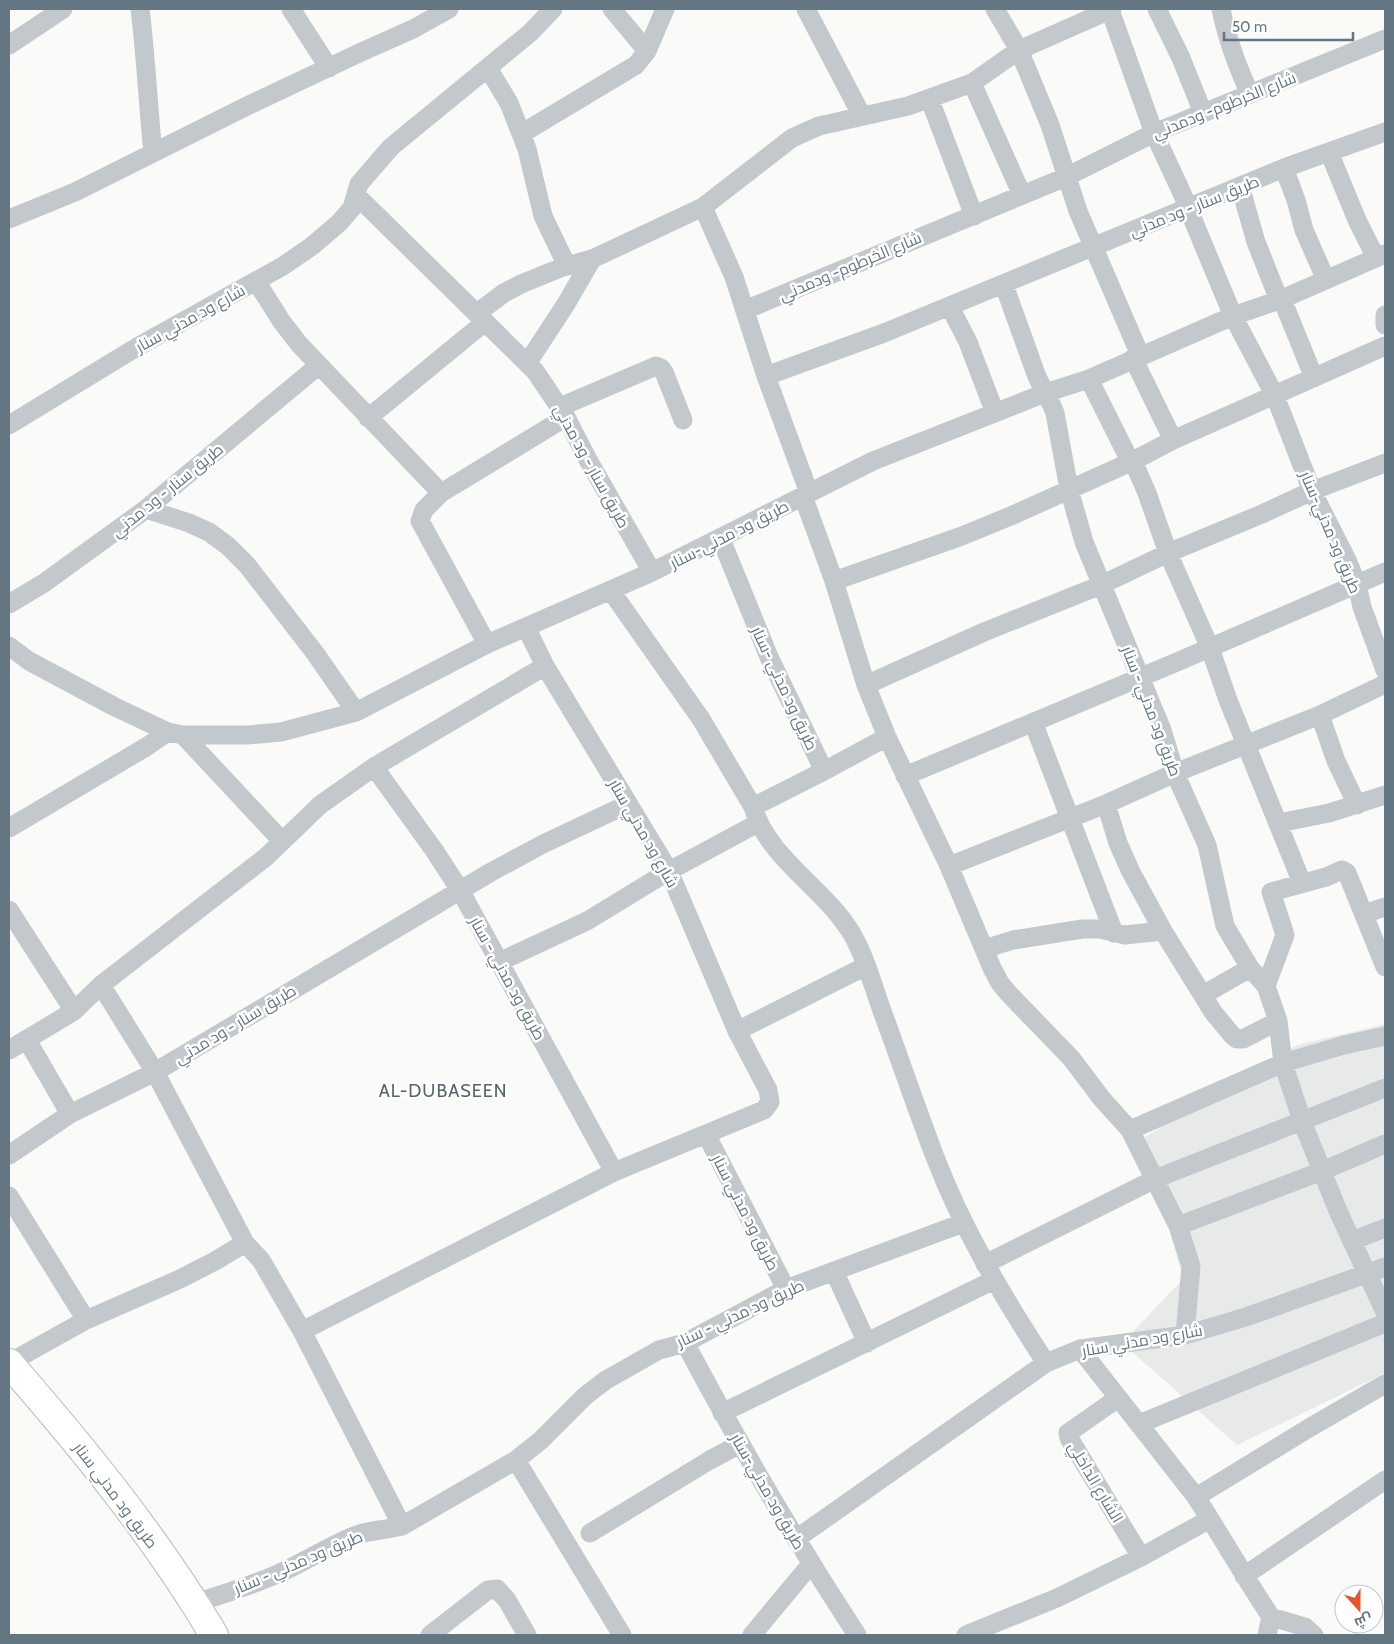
<svg xmlns="http://www.w3.org/2000/svg" width="1394" height="1644" font-family="Cabin,Cairo,sans-serif">
	<style>
		.built { fill: #e8e9e9 }
		.lines { fill: none; stroke-linecap: round; stroke-linejoin: round }
		.highway-casing { stroke: #b4b9bd; stroke-width: 30 }
		.minor { stroke: #c3c8cc; stroke-width: 19 }
		.highway { stroke: #fff; stroke-width: 28 }
		.labels { text-anchor: middle; stroke-width: 5; stroke-linejoin: round; paint-order: stroke }
		.street-label { font-size: 16px; fill: #657683; stroke: #fff }
		.neighbourhood-label { font-size: 18px; letter-spacing: 1px; fill: #57646e; stroke: #fff }
	</style>
	<rect width="100%" height="100%" fill="#fafaf8"/>
	<!-- built -->
	<path class="built" d="M 1385,1024 L 1385,1373 L 1237,1445 L 1122,1343 L 1183,1279 L 1145,1137 L 1297,1045 Z"/>
	<g class="lines">
		<defs>
			<path id="highway" d="M 9,1363 C 83,1448 156,1537 214,1635"/>
		</defs>
		<!-- highway casing -->
		<use href="#highway" class="highway-casing"/>
		<!-- minor -->
		<path class="minor" d="M 140,9 C 146,57 148,105 153,153
			M 291,9 L 329,68
			M 612,9 L 647,51
			M 806,9 L 862,116
			M 995,9 L 1019,50 L 1050,125 L 1078,211 L 1140,355
			M 1157,9 L 1181,58 L 1203,113
			M 1221,9 C 1227,39 1237,66 1250,94
			M 1110,10 L 1154,133 L 1181,191 L 1233,316 L 1275,396 L 1312,491 L 1347,560 L 1357,584 L 1362,607 L 1385,670
			M 9,45 L 63,9
			M 488,68 L 509,103 L 527,149 L 543,216 L 567,266
			M 972,83 L 1022,195
			M 930,100 L 974,216
			M 521,134 L 636,65 L 647,51 L 665,9
			M 1329,152 L 1357,220 L 1376,258
			M 1284,168 L 1296,200 L 1304,230 L 1326,280
			M 1240,186 L 1256,242 L 1279,300
			M 356,195 L 535,371 L 566,417 L 587,458 L 652,572
			M 703,207 L 734,277 L 766,376 L 809,493
			M 9,219 L 75,192 L 247,106 L 357,54 L 413,29 L 449,9
			M 256,281 L 282,322 L 299,344 L 441,493 L 566,417
			M 1004,285 L 1036,374 C 1041,387 1050,399 1055,413 L 1069,489 L 1084,542 L 1162,730 L 1175,773 L 1207,845 L 1225,926 L 1250,968 L 1266,986 L 1278,1021 L 1283,1063 L 1302,1121 L 1338,1211 L 1385,1312
			M 1282,299 L 1314,378
			M 950,307 L 968,342 L 995,413
			M 745,310 L 1066,177 L 1154,133 L 1385,39
			M 477,313 L 504,293 L 521,284 L 563,267 L 592,259 L 703,207 L 792,138 L 819,126 L 908,106 L 972,83 L 1019,50 L 1112,9
			M 1385,315 L 1385,325
			M 1133,358 L 1173,440
			M 528,362 L 566,304 L 592,259
			M 766,376 L 884,333 L 1284,168 L 1385,132
			M 1089,379 L 1127,455 L 1133,461 L 1147,493 L 1168,553 L 1210,648 L 1228,700 L 1302,883
			M 560,407 L 656,366 L 661,368 L 664,372 L 683,420
			M 368,418 L 485,322
			M 9,425 L 137,347 L 283,266 L 312,246 L 339,223 L 352,208 L 359,184 L 391,147 L 530,33 L 553,9
			M 441,493 L 424,510 L 420,521 L 487,644
			M 803,496 L 834,581 L 866,685 L 887,737 L 949,866 L 992,968 L 1000,983 L 1009,994 L 1071,1058 L 1102,1099 L 1130,1130 L 1178,1226 L 1191,1266 L 1185,1335
			M 146,509 L 189,523 L 209,532 L 228,546 L 247,565 L 315,653 L 356,712
			M 721,539 L 769,657 L 824,771 L 887,737
			M 834,581 L 962,536 L 1013,515 L 1133,461 L 1173,440 L 1385,346
			M 611,591 L 701,719 L 753,807 C 769,860 824,887 852,934 C 865,956 872,983 881,1008 C 899,1057 916,1107 935,1157 C 963,1230 1003,1297 1046,1363
			M 9,604 L 44,583 L 146,509 L 318,366
			M 9,646 L 29,661 L 115,707 L 168,732 L 183,735 L 247,735 L 281,732 L 356,712 L 487,644 L 652,572 L 873,461 L 1045,393 L 1089,379 L 1233,316 L 1282,299 L 1385,254
			M 866,685 L 984,632 L 1101,585 L 1168,553 L 1262,514 L 1312,491 L 1385,463
			M 1320,715 L 1336,761 L 1357,805
			M 1033,722 L 1114,933
			M 183,735 L 282,841
			M 374,767 L 434,850 L 460,890 L 614,1172
			M 905,776 L 1177,662 L 1385,572
			M 1106,804 L 1118,843 L 1131,872 L 1163,931 L 1213,1012 L 1232,1035 L 1237,1039 L 1243,1039 L 1278,1021
			M 753,807 L 824,771
			M 1279,823 L 1329,813 L 1385,795
			M 9,828 L 146,747 L 168,732
			M 949,866 L 1106,804 L 1175,773 L 1320,715 L 1385,684
			M 9,910 L 74,1011
			M 1364,914 L 1385,907
			M 984,949 L 1013,940 L 1082,929 L 1100,929 L 1125,935 L 1163,931
			M 499,962 L 587,921 L 669,871 L 758,823
			M 101,985 L 155,1072 L 245,1243 L 261,1260 L 302,1331 L 402,1526 L 516,1460 L 540,1441 L 585,1396 L 606,1380 L 659,1350 L 685,1343 L 786,1289 L 963,1223
			M 1266,986 L 1285,935 L 1271,892 L 1326,877 L 1342,870 L 1347,873 L 1385,967
			M 1203,995 L 1250,968
			M 737,1031 L 866,966
			M 27,1040 L 70,1114
			M 9,1050 L 74,1011 L 101,985 L 266,857 L 320,805 L 374,767 L 545,666
			M 1130,1130 L 1283,1063 L 1344,1045 L 1385,1036
			M 706,1134 L 786,1289
			M 9,1155 L 70,1114 L 155,1072 L 491,872 L 543,844 L 628,804
			M 9,1196 L 86,1320
			M 1178,1226 L 1322,1171 L 1385,1144
			M 1352,1241 L 1385,1228
			M 985,1264 L 1155,1179 L 1385,1088
			M 834,1271 L 867,1343
			M 302,1331 L 614,1172 L 764,1110 L 770,1102 L 768,1090 L 737,1031 L 669,871 L 545,666 L 526,627
			M 685,1343 C 738,1443 795,1540 857,1635
			M 1080,1349 L 1196,1497 C 1222,1537 1245,1578 1271,1617 L 1267,1635
			M 9,1363 L 86,1320 L 180,1279 L 215,1261 L 245,1243
			M 1118,1398 L 1068,1433 L 1069,1438 L 1141,1557
			M 722,1413 L 994,1280
			M 1139,1424 L 1385,1323
			M 516,1460 L 622,1635
			M 1196,1497 L 1309,1428 L 1385,1384
			M 590,1533 L 710,1460 L 740,1444
			M 796,1539 L 1046,1363 L 1080,1349 L 1185,1335 L 1246,1317 L 1385,1267
			M 1244,1576 L 1385,1480
			M 195,1603 C 224,1594 254,1585 282,1572 C 306,1561 329,1546 354,1536 C 369,1530 386,1530 402,1526
			M 1271,1617 L 1305,1627 L 1314,1635
			M 430,1635 L 488,1590 L 497,1589 L 507,1600 L 527,1635
			M 752,1635 L 811,1564
			M 966,1635 L 1057,1598 L 1141,1557 L 1210,1519"/>
		<!-- highway -->
		<use href="#highway" class="highway"/>
	</g>
	<g class="labels">
		<!-- street labels -->
		<g class="street-label">
			<text transform="translate(1224 105) rotate(-22)" y="6">شارع الخرطوم- ودمدني</text>
			<text transform="translate(1194 206) rotate(-22)" y="6">طريق سنار - ود مدني</text>
			<text transform="translate(850 266) rotate(-23)" y="6">شارع الخرطوم- ودمدني</text>
			<text transform="translate(190 318) rotate(-29)" y="6">شارع ود مدني سنار</text>
			<text transform="translate(592 466) rotate(61)" y="6">طريق سنار - ود مدني</text>
			<text transform="translate(167 490) rotate(-39)" y="6">طريق سنار - ود مدني</text>
			<text transform="translate(1331 532) rotate(67)" y="6">طريق ود مدني-سنار</text>
			<text transform="translate(729 534) rotate(-27)" y="6">طريق ود مدني-سنار</text>
			<text transform="translate(785 688) rotate(65)" y="6">طريق ود مدني -سنار</text>
			<text transform="translate(1152 711) rotate(69)" y="6">طريق ود مدني - سنار</text>
			<text transform="translate(644 833) rotate(60)" y="6">شارع ود مدني سنار</text>
			<text transform="translate(508 978) rotate(61)" y="6">طريق ود مدني - سنار</text>
			<text transform="translate(235 1024) rotate(-31)" y="6">طريق سنار - ود مدني</text>
			<text transform="translate(746 1212) rotate(63)" y="6">طريق ود مدني سنار</text>
			<text transform="translate(740 1313) rotate(-25)" y="6">طريق ود مدني - سنار</text>
			<text transform="translate(1142 1340) rotate(-10)" y="6">شارع ود مدني سنار</text>
			<text transform="translate(1096 1482) rotate(59)" y="6">الشارع الداخلي</text>
			<text transform="translate(768 1491) rotate(60)" y="6">طريق ود مدني-سنار</text>
			<text transform="translate(116 1495) rotate(53)" y="6">طريق ود مدني سنار</text>
			<text transform="translate(298 1562) rotate(-23)" y="6">طريق ود مدني - سنار</text>
		</g>
		<!-- neighbourhood labels -->
		<g class="neighbourhood-label">
			<text x="443" y="1097">AL-DUBASEEN</text>
		</g>
	</g>
	<!-- border -->
	<rect width="1394" height="1644" fill="none" stroke="#657683" stroke-width="20"/>
	<!-- north arrow -->
	<g transform="translate(1359 1609) rotate(159)"><circle r="24" fill="#ffffff" stroke="#c1c8cd"/>
	<path d="M0-4L9 19L0 12L-9 19Z" fill="#e4572e"/>
	<text y="-8" font-size="14" font-weight="bold" text-anchor="middle" fill="#657683">ش</text>
	</g>
	<!-- scale -->
	<path d="M1224 32v8h129v-8" fill="none" stroke="#657683" stroke-width="2.5"/>
	<text x="1232" y="32" font-size="15" fill="#657683" stroke="#ffffff" stroke-width="4" paint-order="stroke">50 m</text>
</svg>
